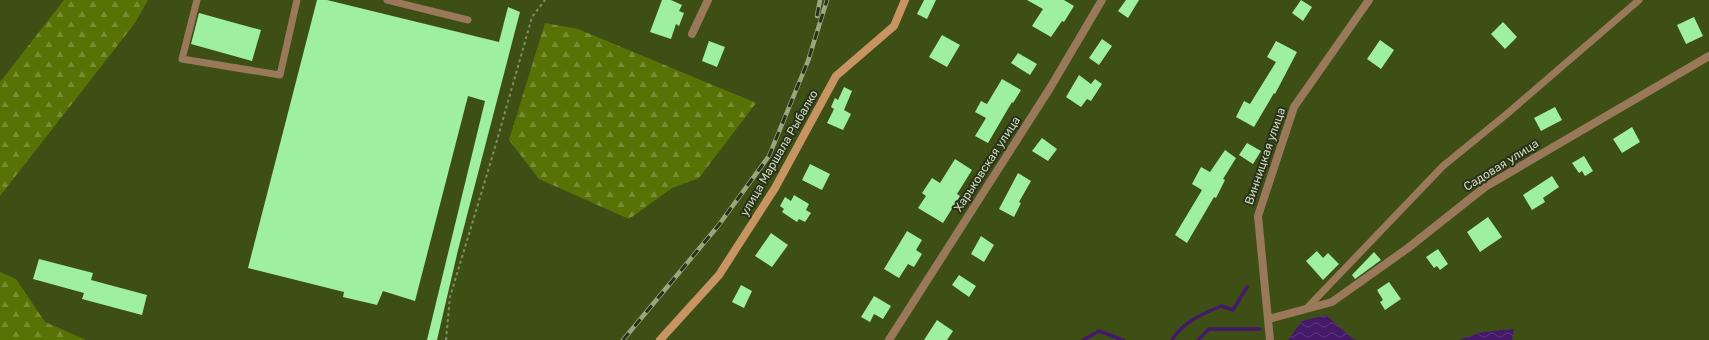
<svg xmlns="http://www.w3.org/2000/svg" width="1709" height="340" font-family="Rubik,sans-serif">
	<style>
		.forest { fill: url(#forest-firs) }
		.water { fill: url(#water-waves) }
		.lines { fill: none; stroke-linecap: round; stroke-linejoin: round }
		.stream { stroke: #441969; stroke-width: 3.5 }
		.building { fill: #9fefa0 }
		.path { stroke: #7f8d61; stroke-width: 2; stroke-dasharray: 3 3; stroke-linecap: butt }
		.lane { stroke: #9a795b; stroke-width: 7 }
		.street { stroke: #9a795b; stroke-width: 8 }
		.secondary { stroke: #c79462; stroke-width: 8 }
		.rail-casing { stroke: #99a77f; stroke-width: 4.5 }
		.rail { stroke: #293119; stroke-width: 3; stroke-dasharray: 9; stroke-linecap: butt }
		.labels { text-anchor: middle; stroke-width: 4; stroke-linejoin: round; paint-order: stroke }
		.street-label { font-size: 12px; fill: #ccd8ba; stroke: #293119 }
	</style>
	<defs>
		<pattern id="forest-firs" width="22" height="20" patternUnits="userSpaceOnUse"><rect width="22" height="20" fill="#587305"/><path d="M5 1l3.5 6h-7zM16 11l3.5 6h-7z" fill="#768d33"/></pattern>
		<pattern id="water-waves" width="16" height="10" patternUnits="userSpaceOnUse"><rect width="16" height="10" fill="#441969"/><path d="M0 5q4-4 8 0t8 0" fill="none" stroke="#5e3a7c"/></pattern>
	</defs>
	<rect width="100%" height="100%" fill="#3e4f16"/>
	<!-- forest -->
	<path class="forest" d="M 64,0 L 148,0 L 135,23 L 0,196 L 0,82 Z
		M 545,23 L 578,29 L 756,103 L 699,178 L 672,188 L 629,219 L 539,179 L 509,140 Z
		M 0,272 L 16,279 L 45,322 L 86,340 L 0,340 Z"/>
	<!-- water -->
	<path class="water" d="M 1326,315 L 1352,338 L 1356,340 L 1288,340 L 1302,321 Z
		M 1514,329 L 1512,340 L 1459,340 L 1482,332 Z"/>
	<g class="lines">
		<!-- stream -->
		<path class="stream" d="M 1083,340 L 1099,331 L 1123,340
			M 1172,340 C 1183,322 1202,314 1221,306 L 1233,310 L 1247,287
			M 1198,340 L 1209,329 L 1260,329"/>
	</g>
	<!-- building -->
	<path class="building" d="M 317,0 L 327,0 L 499,42 L 508,7 L 520,12 L 458,250 L 437,340 L 427,340 L 485,101 L 468,96 L 415,301 L 383,291 L 377,305 L 343,297 L 344,292 L 248,268 Z
		M 662,0 L 671,0 L 682,5 L 679,11 L 684,13 L 679,26 L 676,24 L 671,39 L 650,32 Z
		M 924,0 L 936,0 L 927,19 L 917,14 Z
		M 1027,0 L 1064,0 L 1074,6 L 1064,22 L 1062,21 L 1051,37 L 1032,26 L 1043,9 Z
		M 1126,0 L 1139,0 L 1128,18 L 1118,11 Z
		M 1301,0 L 1312,7 L 1303,21 L 1292,13 Z
		M 199,13 L 261,30 L 252,61 L 191,44 Z
		M 1694,17 L 1703,36 L 1686,44 L 1677,25 Z
		M 1503,22 L 1517,37 L 1505,49 L 1491,34 Z
		M 942,35 L 960,45 L 947,67 L 929,57 Z
		M 1102,39 L 1112,46 L 1099,65 L 1089,58 Z
		M 1380,40 L 1394,50 L 1381,69 L 1367,59 Z
		M 709,41 L 725,47 L 717,67 L 702,61 Z
		M 1276,41 L 1297,52 L 1275,94 L 1274,93 L 1254,127 L 1236,117 L 1244,101 L 1250,104 L 1276,62 L 1267,57 Z
		M 1018,53 L 1037,64 L 1030,75 L 1011,63 Z
		M 1079,75 L 1091,84 L 1095,79 L 1102,84 L 1091,101 L 1087,99 L 1081,107 L 1066,97 Z
		M 1002,79 L 1021,90 L 1013,103 L 1012,102 L 988,143 L 975,136 L 986,118 L 975,112 L 981,101 L 987,104 Z
		M 844,87 L 852,91 L 844,110 L 851,114 L 843,130 L 827,123 L 834,109 L 831,107 L 835,98 L 838,100 Z
		M 1555,107 L 1562,120 L 1541,131 L 1534,118 Z
		M 1632,127 L 1640,142 L 1622,153 L 1613,139 Z
		M 1042,138 L 1057,149 L 1048,161 L 1032,151 Z
		M 1247,143 L 1261,151 L 1253,164 L 1239,155 Z
		M 1225,150 L 1236,158 L 1223,179 L 1225,180 L 1216,198 L 1214,197 L 1187,243 L 1175,235 L 1202,190 L 1192,184 L 1201,167 L 1210,172 Z
		M 1584,156 L 1593,171 L 1585,176 L 1582,171 L 1579,173 L 1572,163 Z
		M 955,159 L 972,170 L 957,194 L 960,196 L 943,223 L 918,208 L 926,196 L 922,193 L 932,178 L 940,183 Z
		M 810,164 L 830,174 L 822,190 L 802,180 Z
		M 1018,173 L 1031,181 L 1019,202 L 1021,203 L 1014,217 L 999,209 Z
		M 1552,176 L 1559,187 L 1543,198 L 1545,202 L 1532,210 L 1523,195 Z
		M 794,195 L 809,204 L 806,210 L 811,213 L 805,222 L 799,219 L 797,222 L 782,212 L 784,209 L 780,206 L 785,197 L 791,201 Z
		M 1488,217 L 1502,237 L 1480,252 L 1467,232 Z
		M 907,231 L 922,240 L 916,250 L 922,254 L 914,267 L 908,264 L 899,278 L 884,269 Z
		M 771,233 L 788,245 L 772,267 L 755,256 Z
		M 981,236 L 994,245 L 984,262 L 971,254 Z
		M 1438,249 L 1448,264 L 1440,270 L 1437,266 L 1434,268 L 1426,257 Z
		M 1317,251 L 1323,258 L 1328,253 L 1339,264 L 1323,280 L 1306,261 Z
		M 1374,252 L 1381,260 L 1355,279 L 1352,275 Z
		M 39,259 L 93,273 L 91,280 L 147,295 L 142,315 L 82,299 L 84,293 L 33,279 Z
		M 959,275 L 976,286 L 969,297 L 952,285 Z
		M 1389,282 L 1401,299 L 1385,310 L 1380,302 L 1383,300 L 1377,290 Z
		M 741,285 L 752,291 L 744,308 L 732,302 Z
		M 874,296 L 891,306 L 883,319 L 874,314 L 870,322 L 861,317 Z
		M 937,320 L 953,331 L 947,340 L 924,340 Z"/>
	<g class="lines">
		<!-- path -->
		<path class="path" d="M 446,340 L 450,297 L 494,151 L 532,17 L 545,0"/>
		<!-- lane -->
		<path class="lane" d="M 197,0 L 182,59 L 280,75 L 297,0
			M 387,0 L 468,20
			M 1307,308 L 1443,166 L 1508,113 L 1639,0"/>
		<!-- street -->
		<path class="street" d="M 692,34 L 708,0
			M 1269,319 L 1332,302 L 1408,248 L 1485,187 L 1709,56
			M 889,340 L 1050,88 L 1102,0
			M 1270,340 L 1258,216 L 1294,107 L 1369,0"/>
		<!-- secondary -->
		<path class="secondary" d="M 660,340 L 719,275 L 775,188 L 836,76 L 894,26 L 905,0"/>
		<defs>
			<path id="rail" d="M 817,16 L 820,0
				M 623,340 L 718,226 L 769,156 L 808,61 L 827,0"/>
		</defs>
		<!-- rail casing -->
		<use href="#rail" class="rail-casing"/>
		<!-- rail -->
		<use href="#rail" class="rail"/>
	</g>
	<g class="labels">
		<!-- street labels -->
		<g class="street-label">
			<text transform="translate(779 153) rotate(-60)" y="4">улица Маршала Рыбалко</text>
			<text transform="translate(1265 156) rotate(-71)" y="4">Винницкая улица</text>
			<text transform="translate(987 164) rotate(-57)" y="4">Харьковская улица</text>
			<text transform="translate(1501 165) rotate(-32)" y="4">Садовая улица</text>
		</g>
	</g>
</svg>
